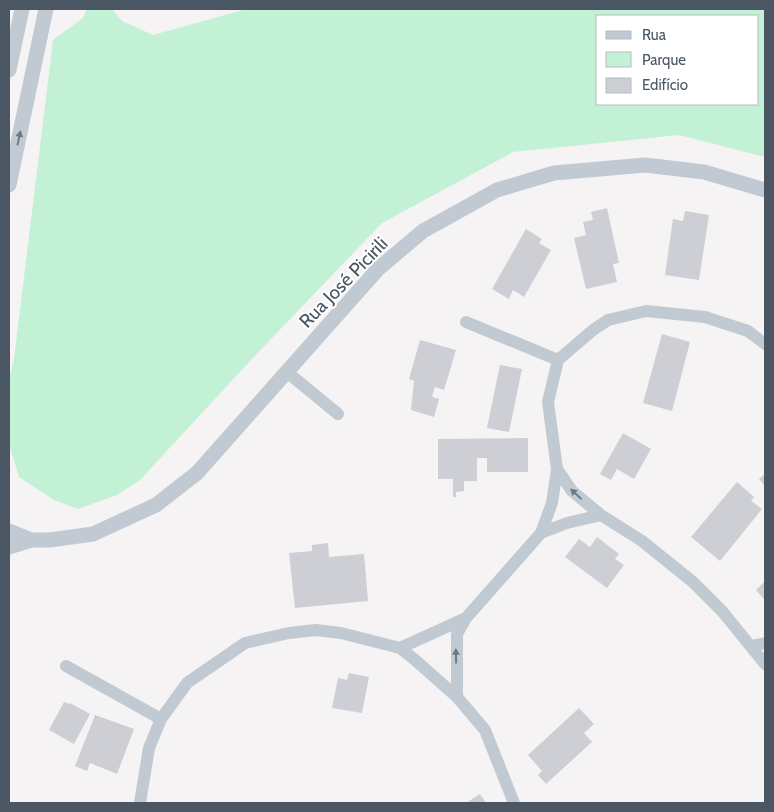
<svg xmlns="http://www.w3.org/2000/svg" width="774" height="812" font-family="Cabin,sans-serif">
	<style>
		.green { fill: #c3f1d5; fill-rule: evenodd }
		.building { fill: #cdcfd5 }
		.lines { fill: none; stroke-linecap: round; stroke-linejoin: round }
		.minor { stroke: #c1cad2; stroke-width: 12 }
		.tertiary { stroke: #c1cad2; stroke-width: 15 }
		.oneway { fill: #6e7983 }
		.labels { text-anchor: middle; stroke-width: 4; stroke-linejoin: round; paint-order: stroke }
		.street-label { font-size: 19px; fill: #4a5661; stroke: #fff }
	</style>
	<rect width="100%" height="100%" fill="#f5f3f3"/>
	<!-- green -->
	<path class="green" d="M 87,9 L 112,9 L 122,21 L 153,35 L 247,9 L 765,9 L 765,157 L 679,135 L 513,152 L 382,223 L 250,361 L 140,480 L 117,495 L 78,509 L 54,500 L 19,477 L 9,444 L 9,380 L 14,359 L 53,40 L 83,18 ZM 598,16 L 758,16 L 758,104 L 598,104 Z"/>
	<!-- building -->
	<path class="building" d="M 607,208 L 619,263 L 613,264 L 617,282 L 586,289 L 574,238 L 586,235 L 583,222 L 593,220 L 591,212 Z
		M 685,211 L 709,215 L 699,280 L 665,275 L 673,219 L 683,221 Z
		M 526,229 L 542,239 L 539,243 L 551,250 L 524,297 L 513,290 L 509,299 L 492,289 Z
		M 662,334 L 690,342 L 672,411 L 643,403 Z
		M 420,340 L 456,350 L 444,390 L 435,387 L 432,397 L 439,399 L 434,417 L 411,410 L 414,381 L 409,379 Z
		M 500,365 L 522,369 L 509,432 L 487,428 Z
		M 623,433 L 651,449 L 634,479 L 617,469 L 611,480 L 600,474 Z
		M 528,438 L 528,472 L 487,472 L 487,458 L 477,458 L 477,481 L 464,481 L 464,491 L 456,492 L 456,497 L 453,497 L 453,479 L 438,479 L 438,439 Z
		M 765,474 L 765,486 L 759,479 Z
		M 737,482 L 754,497 L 751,501 L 762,509 L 720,561 L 691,537 Z
		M 597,537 L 619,554 L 615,559 L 624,565 L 607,588 L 565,557 L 579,539 L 590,547 Z
		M 328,543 L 329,557 L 364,554 L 368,601 L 295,608 L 289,553 L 312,551 L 312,545 Z
		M 765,581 L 765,600 L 756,590 Z
		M 349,673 L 369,677 L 362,713 L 332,708 L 338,678 L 347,680 Z
		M 64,702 L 69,704 L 70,703 L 90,714 L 74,744 L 49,730 Z
		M 579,708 L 594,724 L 584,733 L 592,742 L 546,784 L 538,775 L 542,771 L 528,755 Z
		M 95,715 L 134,729 L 117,774 L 90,763 L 87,771 L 75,766 Z
		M 480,794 L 486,803 L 466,803 Z"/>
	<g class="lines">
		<!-- minor -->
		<path class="minor" d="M 466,322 L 558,360
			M 287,372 L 338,414
			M 557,469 L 572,491 L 601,515 L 642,541 L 693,582 L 722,611 L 765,664
			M 541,533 L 567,523 L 601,515
			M 751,646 L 765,643
			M 400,648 L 466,618 L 541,533 L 552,503 L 557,469 L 548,402 L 558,360 L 593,330 L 608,320 L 646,311 L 705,317 L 748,331 L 765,344
			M 66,666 L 161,719
			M 457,697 L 457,634 L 466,618
			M 140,803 L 149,748 L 161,719 L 187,683 L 245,643 L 289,633 L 316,630 L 341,633 L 400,648 L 414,659 L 457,697 L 485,730 L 514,803"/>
		<!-- tertiary -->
		<path class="tertiary" d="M 9,70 L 22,9
			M 9,185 L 46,9
			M 9,531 L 31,540
			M 9,547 L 31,540 L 50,540 L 93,534 L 156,505 L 197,473 L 378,269 L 423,231 L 497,190 L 554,173 L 645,165 L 704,172 L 765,190"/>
	</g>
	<!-- one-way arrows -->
	<defs><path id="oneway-solid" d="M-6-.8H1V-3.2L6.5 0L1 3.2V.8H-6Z" transform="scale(1.25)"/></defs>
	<g class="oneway">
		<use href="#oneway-solid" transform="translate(19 138) rotate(-78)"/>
		<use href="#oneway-solid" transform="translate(576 494) rotate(-137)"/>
		<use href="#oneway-solid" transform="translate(456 656) rotate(-91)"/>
	</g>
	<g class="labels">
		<!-- street labels -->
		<g class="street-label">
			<text transform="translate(343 282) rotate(-46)" y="7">Rua José Picirili</text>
		</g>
	</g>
	<!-- border -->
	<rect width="774" height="812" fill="none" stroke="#4a5661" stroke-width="20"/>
	<!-- legend -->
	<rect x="596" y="15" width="162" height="90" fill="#ffffff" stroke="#b7bbc0"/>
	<rect x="606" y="31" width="25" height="8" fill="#c1cad2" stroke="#b7bbc0"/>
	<text x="642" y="40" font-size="15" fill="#4a5661">Rua</text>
	<rect x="606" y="52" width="25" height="15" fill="#c3f1d5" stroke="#b7bbc0"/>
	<text x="642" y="65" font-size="15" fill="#4a5661">Parque</text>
	<rect x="606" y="78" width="25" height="15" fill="#cdcfd5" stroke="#b7bbc0"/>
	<text x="642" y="90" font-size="15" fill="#4a5661">Edifício</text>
</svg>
